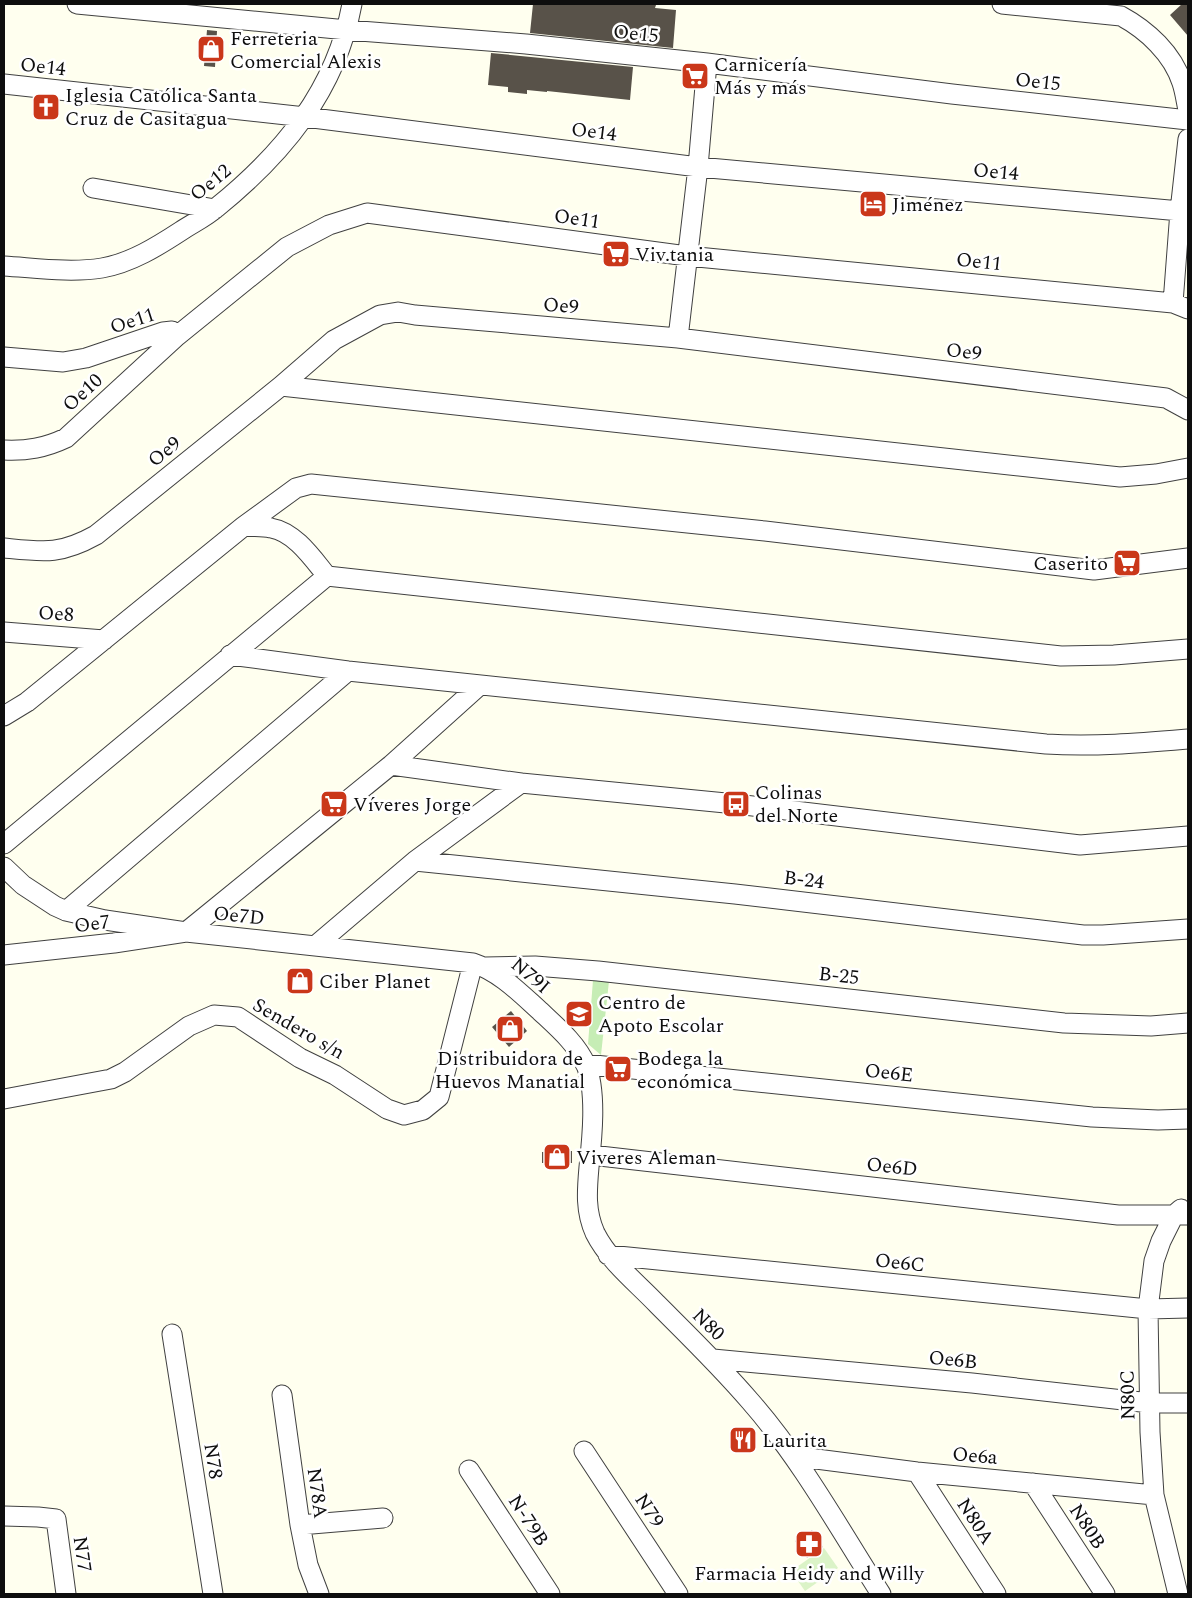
<svg xmlns="http://www.w3.org/2000/svg" width="1192" height="1598" font-family="Spectral,serif">
	<style>
		.green { fill: #c6edb5 }
		.pitch { fill: #dbf3c7 }
		.building { fill: #585249 }
		.lines { fill: none; stroke-linecap: round; stroke-linejoin: round }
		.minor-casing { stroke: #414141; stroke-width: 21 }
		.minor { stroke: #fff; stroke-width: 19 }
		.labels { text-anchor: middle; stroke-width: 5; stroke-linejoin: round; paint-order: stroke }
		.street-label { font-size: 20px; fill: #0e0e0e; stroke: #fff }
		.poi-label { font-size: 20px; fill: #0e0e0e; stroke: #fff; text-anchor: start }
	</style>
	<rect width="100%" height="100%" fill="#ffffef"/>
	<!-- green -->
	<path class="green" d="M 593,980 L 609,981 L 601,1055 L 588,1044 Z"/>
	<!-- pitch -->
	<path class="pitch" d="M 824,1548 L 838,1568 L 805,1591 L 791,1571 Z"/>
	<!-- building -->
	<path class="building" d="M 533,4 L 647,4 L 656,5 L 655,8 L 676,10 L 673,48 L 530,33 Z
		M 1182,4 L 1188,4 L 1188,36 L 1170,15 Z
		M 207,30 L 217,31 L 215,67 L 204,66 Z
		M 491,53 L 633,67 L 630,100 L 547,91 L 547,92 L 527,90 L 527,94 L 508,92 L 508,87 L 488,85 Z
		M 511,1011 L 527,1031 L 509,1047 L 492,1027 Z
		M 572,1151 L 572,1163 L 542,1163 L 542,1152 Z
		M 743,1427 L 754,1444 L 742,1452 L 731,1435 Z
		M 812,1530 L 823,1547 L 807,1558 L 795,1541 Z"/>
	<g class="lines">
		<defs>
			<path id="minor" d="M 77,4 L 347,30 L 526,44 L 707,63 L 952,94 L 1188,120
				M 1002,4 L 1121,16 C 1147,30 1173,54 1182,83 C 1185,92 1186,101 1188,110
				M 4,84 L 305,117 L 698,167 L 1180,211
				M 93,188 L 215,209
				M 4,266 C 36,268 70,273 102,268 C 131,263 158,246 181,231 C 193,223 206,217 216,208 C 283,154 336,90 352,4
				M 1173,303 L 1180,211 L 1188,139
				M 678,338 L 698,167 L 707,63
				M 4,357 L 63,362 L 86,358 L 163,332 L 172,331 L 177,336
				M 281,386 L 1120,477 L 1156,474 L 1188,468
				M 4,450 C 27,451 45,448 66,438 L 177,336 L 287,247 L 329,225 L 367,213 L 687,256 L 1173,303 L 1188,309
				M 244,526 C 253,527 263,526 271,528 C 295,532 313,559 327,576 L 1061,656 L 1114,655 L 1188,649
				M 4,548 C 44,552 60,555 96,535 L 281,386 L 334,340 L 380,315 L 398,312 L 415,315 L 678,338 L 1166,398 L 1188,410
				M 4,632 L 104,640
				M 230,655 L 348,671 L 1046,744 C 1094,747 1140,743 1188,739
				M 4,716 L 27,702 L 244,526 L 296,488 L 311,484 L 765,531 L 1094,570 L 1188,558
				M 391,765 L 521,783 L 736,804 L 1080,845 L 1188,836
				M 4,844 L 327,576
				M 415,861 L 735,894 L 1083,935 L 1103,935 L 1188,929
				M 4,867 L 23,885 L 55,906 L 66,911 L 105,920 L 186,932 L 473,963 C 500,972 520,993 540,1011 C 557,1027 577,1044 586,1065 C 597,1092 592,1139 589,1167 C 587,1190 585,1211 595,1233 C 609,1261 636,1282 657,1304 C 689,1336 721,1367 750,1401 C 801,1459 840,1530 881,1594
				M 66,911 L 348,671
				M 315,946 L 415,861 L 521,783
				M 4,955 L 114,943 L 186,932 L 391,765 L 480,685
				M 485,967 L 535,966 L 598,971 L 1064,1023 L 1151,1026 L 1188,1023
				M 585,1064 L 1092,1117 L 1158,1120 L 1188,1119
				M 4,1099 L 111,1079 L 125,1072 L 189,1026 L 214,1015 L 238,1017 L 300,1058 L 335,1075 L 387,1109 L 404,1115 L 423,1110 L 439,1097 L 473,963
				M 591,1155 L 1118,1215 L 1188,1215
				M 608,1255 L 1148,1309 L 1188,1308
				M 172,1334 L 213,1594
				M 713,1359 L 972,1383 L 1150,1403 L 1188,1403
				M 282,1395 L 300,1525 L 308,1565 L 319,1594
				M 584,1451 L 678,1594
				M 793,1456 L 917,1472 L 1154,1495
				M 469,1470 L 550,1594
				M 917,1472 L 996,1594
				M 1033,1483 L 1105,1594
				M 4,1516 L 38,1517 L 56,1519 L 66,1594
				M 300,1525 L 383,1518
				M 1178,1594 L 1154,1495 L 1150,1432 L 1148,1309 L 1154,1261 L 1161,1241 L 1174,1215 L 1181,1209"/>
		</defs>
		<!-- minor casing -->
		<use href="#minor" class="minor-casing"/>
		<!-- minor -->
		<use href="#minor" class="minor"/>
	</g>
	<!-- icons -->
	<defs>
		<symbol id="shop-square" viewBox="-11 -11 22 22"><rect x="-9" y="-9" width="18" height="18" rx="4" fill="#ca371a" stroke="#fff"/><path d="M-5-2.5h2.3a2.7 3.5 0 0 1 5.4 0H5L5.5 6h-11ZM-1.5-2.5h3a1.5 2.3 0 0 0-3 0Z" fill="#fff"/></symbol>
		<symbol id="supermarket-square" viewBox="-11 -11 22 22"><rect x="-9" y="-9" width="18" height="18" rx="4" fill="#ca371a" stroke="#fff"/><path d="M-6-5.5h2.5l.6 2H6L4.5 2H-2.5L-4.4-4H-6ZM-1.5 3.2a1.3 1.3 0 1 0 .1 0ZM3 3.2a1.3 1.3 0 1 0 .1 0Z" fill="#fff"/></symbol>
		<symbol id="church-square" viewBox="-11 -11 22 22"><rect x="-9" y="-9" width="18" height="18" rx="4" fill="#ca371a" stroke="#fff"/><path d="M-1.2-6h2.4v3.5h3.3v2.4h-3.3V6h-2.4V-.1h-3.3v-2.4h3.3Z" fill="#fff"/></symbol>
		<symbol id="hotel-square" viewBox="-11 -11 22 22"><rect x="-9" y="-9" width="18" height="18" rx="4" fill="#ca371a" stroke="#fff"/><path d="M-6-4.5h1.5V1H6V5H4.5V3h-9V5H-6ZM-4 0a1.8 1.8 0 1 1 3.6 0ZM.5 0V-2.5h3Q6-2.5 6 0Z" fill="#fff"/></symbol>
		<symbol id="bus-square" viewBox="-11 -11 22 22"><rect x="-9" y="-9" width="18" height="18" rx="4" fill="#ca371a" stroke="#fff"/><path d="M-5-6H5V4H4V6H2V4H-2V6H-4V4H-5ZM-3.5-4V0h7V-4ZM-3.5 1.2v1.5H-2V1.2ZM2 1.2v1.5H3.5V1.2Z" fill="#fff"/></symbol>
		<symbol id="school-square" viewBox="-11 -11 22 22"><rect x="-9" y="-9" width="18" height="18" rx="4" fill="#ca371a" stroke="#fff"/><path d="M0-5L7-2L0 1L-7-2ZM-4 1L0 2.5L4 1V4Q0 6-4 4Z" fill="#fff"/></symbol>
		<symbol id="restaurant-square" viewBox="-11 -11 22 22"><rect x="-9" y="-9" width="18" height="18" rx="4" fill="#ca371a" stroke="#fff"/><path d="M-5-6h1v4h1v-4h1v4h1v-4h1v5L-1.5 .5V6h-2V.5L-5-1ZM5-6V6H3V1.5H1.5Q1.5-4 5-6Z" fill="#fff"/></symbol>
		<symbol id="pharmacy-square" viewBox="-11 -11 22 22"><rect x="-9" y="-9" width="18" height="18" rx="4" fill="#ca371a" stroke="#fff"/><path d="M-2-6h4v4h4v4h-4v4h-4v-4h-4v-4h4Z" fill="#fff"/></symbol>
	</defs>
	<g fill-rule="evenodd">
		<use href="#shop-square" x="195" y="33" width="32" height="32"/>
		<use href="#supermarket-square" x="679" y="60" width="32" height="32"/>
		<use href="#church-square" x="30" y="91" width="32" height="32"/>
		<use href="#hotel-square" x="857" y="188" width="32" height="32"/>
		<use href="#supermarket-square" x="600" y="238" width="32" height="32"/>
		<use href="#supermarket-square" x="1111" y="547" width="32" height="32"/>
		<use href="#supermarket-square" x="318" y="788" width="32" height="32"/>
		<use href="#bus-square" x="720" y="788" width="32" height="32"/>
		<use href="#shop-square" x="284" y="965" width="32" height="32"/>
		<use href="#school-square" x="563" y="998" width="32" height="32"/>
		<use href="#shop-square" x="494" y="1013" width="32" height="32"/>
		<use href="#supermarket-square" x="602" y="1053" width="32" height="32"/>
		<use href="#shop-square" x="541" y="1141" width="32" height="32"/>
		<use href="#restaurant-square" x="727" y="1424" width="32" height="32"/>
		<use href="#pharmacy-square" x="793" y="1528" width="32" height="32"/>
	</g>
	<g class="labels">
		<!-- street labels -->
		<g class="street-label">
			<text transform="translate(636 33) rotate(6)" y="7">Oe15</text>
			<text transform="translate(43 66) rotate(6)" y="7">Oe14</text>
			<text transform="translate(1038 81) rotate(6)" y="7">Oe15</text>
			<text transform="translate(594 131) rotate(7)" y="7">Oe14</text>
			<text transform="translate(996 171) rotate(5)" y="7">Oe14</text>
			<text transform="translate(210 182) rotate(-39)" y="7">Oe12</text>
			<text transform="translate(577 218) rotate(8)" y="7">Oe11</text>
			<text transform="translate(979 261) rotate(6)" y="7">Oe11</text>
			<text transform="translate(561 305) rotate(5)" y="7">Oe9</text>
			<text transform="translate(132 320) rotate(-18)" y="7">Oe11</text>
			<text transform="translate(964 351) rotate(7)" y="7">Oe9</text>
			<text transform="translate(82 392) rotate(-42)" y="7">Oe10</text>
			<text transform="translate(164 451) rotate(-39)" y="7">Oe9</text>
			<text transform="translate(56 613) rotate(4)" y="7">Oe8</text>
			<text transform="translate(804 879) rotate(7)" y="7">B-24</text>
			<text transform="translate(239 915) rotate(6)" y="7">Oe7D</text>
			<text transform="translate(92 923) rotate(-7)" y="7">Oe7</text>
			<text transform="translate(531 975) rotate(40)" y="7">N79I</text>
			<text transform="translate(839 975) rotate(6)" y="7">B-25</text>
			<text transform="translate(299 1028) rotate(30)" y="7">Sendero s/n</text>
			<text transform="translate(889 1072) rotate(6)" y="7">Oe6E</text>
			<text transform="translate(892 1166) rotate(6)" y="7">Oe6D</text>
			<text transform="translate(900 1262) rotate(6)" y="7">Oe6C</text>
			<text transform="translate(709 1324) rotate(45)" y="7">N80</text>
			<text transform="translate(953 1359) rotate(6)" y="7">Oe6B</text>
			<text transform="translate(1127 1395) rotate(-91)" y="7">N80C</text>
			<text transform="translate(975 1455) rotate(5)" y="7">Oe6a</text>
			<text transform="translate(214 1461) rotate(81)" y="7">N78</text>
			<text transform="translate(318 1493) rotate(82)" y="7">N78A</text>
			<text transform="translate(650 1510) rotate(57)" y="7">N79</text>
			<text transform="translate(529 1520) rotate(57)" y="7">N-79B</text>
			<text transform="translate(976 1521) rotate(57)" y="7">N80A</text>
			<text transform="translate(1088 1526) rotate(57)" y="7">N80B</text>
			<text transform="translate(83 1554) rotate(82)" y="7">N77</text>
		</g>
		<!-- poi labels -->
		<g class="poi-label">
			<text x="230" y="45">Ferreteria<tspan x="230" dy="23">Comercial Alexis</tspan></text>
			<text x="714" y="71">Carnicería<tspan x="714" dy="23">Más y más</tspan></text>
			<text x="65" y="102">Iglesia Católica Santa<tspan x="65" dy="23">Cruz de Casitagua</tspan></text>
			<text x="892" y="211">Jiménez</text>
			<text x="635" y="261">Viv.tania</text>
			<text x="1108" y="570" text-anchor="end">Caserito</text>
			<text x="755" y="799">Colinas<tspan x="755" dy="23">del Norte</tspan></text>
			<text x="353" y="811">Víveres Jorge</text>
			<text x="319" y="988">Ciber Planet</text>
			<text x="598" y="1009">Centro de<tspan x="598" dy="23">Apoto Escolar</tspan></text>
			<text x="510" y="1065" text-anchor="middle">Distribuidora de<tspan x="510" dy="23">Huevos Manatial</tspan></text>
			<text x="637" y="1065">Bodega la<tspan x="637" dy="23">económica</tspan></text>
			<text x="576" y="1164">Viveres Aleman</text>
			<text x="762" y="1447">Laurita</text>
			<text x="809" y="1580" text-anchor="middle">Farmacia Heidy and Willy</text>
		</g>
	</g>
	<!-- border -->
	<rect width="1192" height="1598" fill="none" stroke="#0e0e0e" stroke-width="10"/>
</svg>
